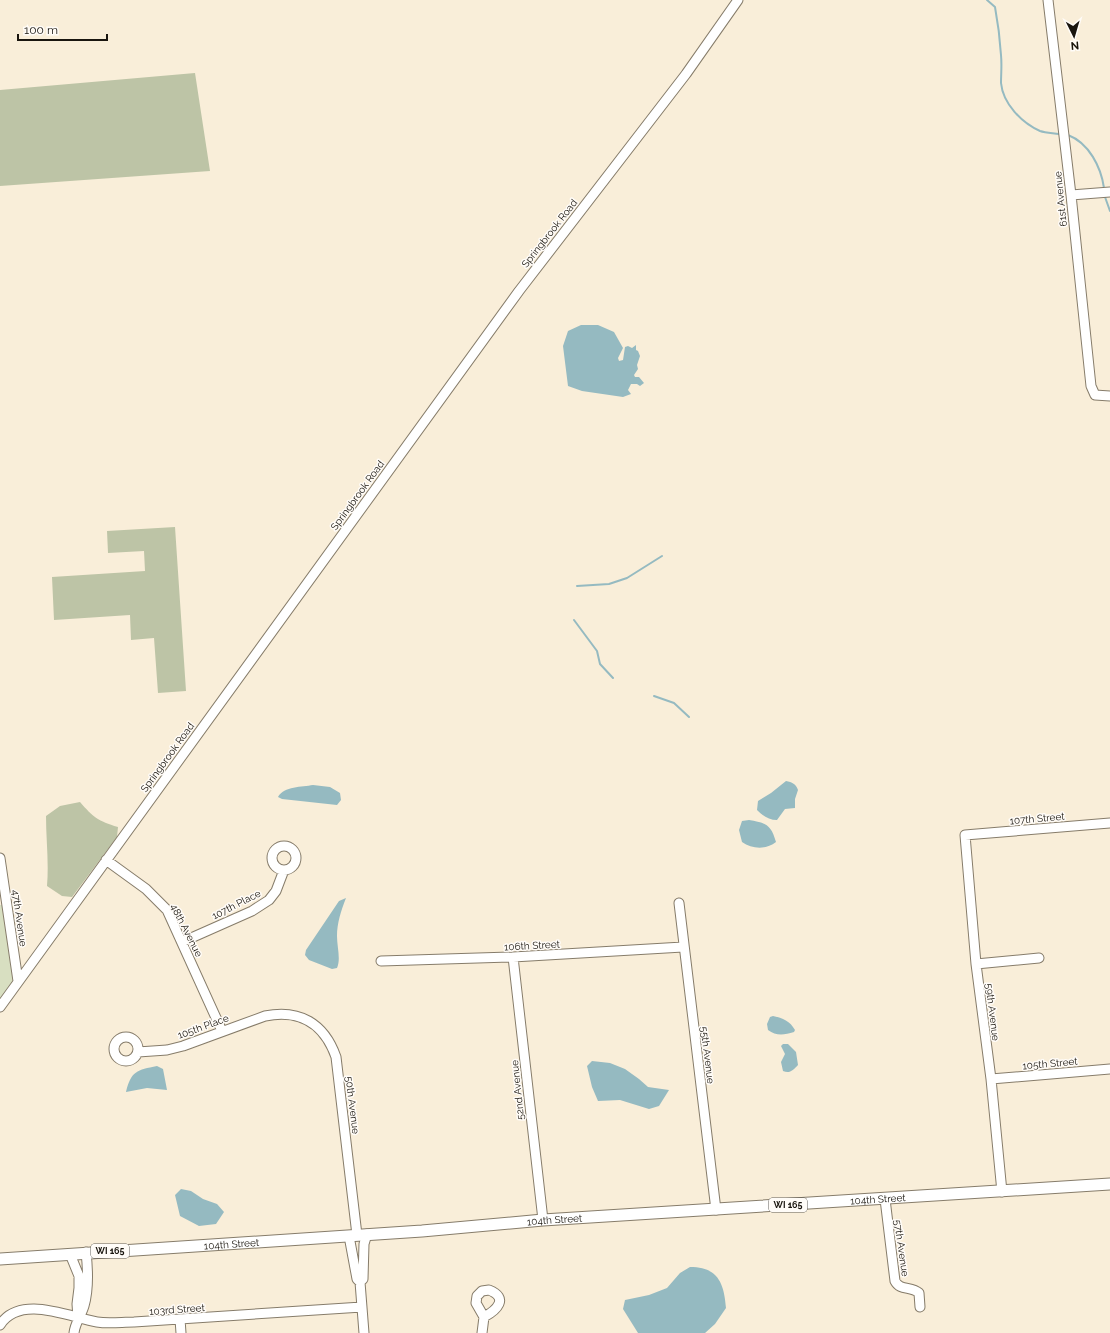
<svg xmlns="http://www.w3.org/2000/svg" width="1110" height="1333" font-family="Raleway,sans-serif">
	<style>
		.green { fill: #d8dfc1 }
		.forest { fill: #bdc4a6 }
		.water { fill: #95bac1 }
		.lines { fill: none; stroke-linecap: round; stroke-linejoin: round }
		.stream { stroke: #95bac1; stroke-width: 2 }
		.minor-casing { stroke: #867c6a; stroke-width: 11 }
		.major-casing { stroke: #867c6a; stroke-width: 13 }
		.minor { stroke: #fff; stroke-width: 9 }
		.major { stroke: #fff; stroke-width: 11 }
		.labels { text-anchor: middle; stroke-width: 3; stroke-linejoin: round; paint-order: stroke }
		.shield { fill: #fffcf8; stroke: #5e5a54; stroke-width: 1 }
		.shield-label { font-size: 9px; font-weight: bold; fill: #19150e }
		.street-label { font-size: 10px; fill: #19150e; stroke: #fffcf8 }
	</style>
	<rect width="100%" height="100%" fill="#f9eed9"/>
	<!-- green -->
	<path class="green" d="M 0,905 L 7,905 L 18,981 L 0,1007 Z"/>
	<!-- forest -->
	<path class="forest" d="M 195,73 L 210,171 L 0,186 L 0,90 Z
		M 175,527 L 186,691 L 158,693 L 154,638 L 131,640 L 130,615 L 54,620 L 52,577 L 145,571 L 144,551 L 108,553 L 107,531 Z
		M 80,802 C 93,817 98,821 118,827 L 117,837 L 72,897 L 62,896 L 47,886 C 49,862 46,839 46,816 L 60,806 Z"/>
	<!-- water -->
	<path class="water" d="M 581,325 L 598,325 L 614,332 L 623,348 L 618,358 L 619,361 L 623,360 L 625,347 L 628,346 L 632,348 L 636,345 L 636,350 L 638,351 L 640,356 L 637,365 L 638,369 L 634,375 L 635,377 L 639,377 L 644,383 L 640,386 L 637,384 L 631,384 L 628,390 L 631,394 L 623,397 L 582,391 L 568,386 L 563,346 L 568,331 Z
		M 786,781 C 792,782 796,784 798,790 L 795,799 L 795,808 L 785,809 L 777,820 C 769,820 763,816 757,810 L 758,801 L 771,793 Z
		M 313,785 L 330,787 L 340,793 L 341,800 L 337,805 L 282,799 L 278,797 C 284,786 302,787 313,785 Z
		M 749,820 C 766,823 771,824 776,842 C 766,850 752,849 742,842 L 739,830 L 742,821 Z
		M 346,898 C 341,911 337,923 337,936 C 337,947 341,959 337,968 L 332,969 L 309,960 L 305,955 L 306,950 L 339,901 Z
		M 773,1016 C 783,1018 790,1021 795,1030 L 794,1032 C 784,1035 776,1036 768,1030 L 767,1024 L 770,1017 Z
		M 783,1044 L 788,1044 L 796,1052 L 798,1065 C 793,1070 790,1074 783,1071 L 781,1062 L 785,1054 L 781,1046 Z
		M 592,1061 L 610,1063 L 625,1069 L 639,1079 L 648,1087 L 669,1090 L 659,1106 L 649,1109 L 620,1100 L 598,1101 L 592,1087 L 587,1066 Z
		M 157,1066 L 163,1069 L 167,1090 L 147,1088 L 126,1092 C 131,1071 137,1070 157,1066 Z
		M 181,1189 L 191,1191 L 203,1199 L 217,1204 L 224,1212 L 216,1224 L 199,1226 L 180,1216 L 175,1195 Z
		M 690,1267 C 718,1267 724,1283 726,1308 L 715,1324 L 705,1333 L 638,1333 L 623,1309 L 625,1300 L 649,1295 L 667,1288 L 680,1273 Z"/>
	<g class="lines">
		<!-- stream -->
		<path class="stream" d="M 987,0 L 995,7 C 998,23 1000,39 1001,55 C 1002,65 1001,74 1001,83 C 1003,104 1022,123 1040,131 C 1046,133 1053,133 1059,134
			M 1068,135 C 1089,143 1101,167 1104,188
			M 1105,197 L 1110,211
			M 577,586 L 609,584 L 627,578 L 662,556
			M 574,620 L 597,651 L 600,664 L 613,678
			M 654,696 L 674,703 L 689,717"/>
		<defs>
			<path id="minor" d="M 1048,0 L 1071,195 L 1091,386 L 1095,395 L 1110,396
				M 1071,195 L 1110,192
				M272 858a12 12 0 1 1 24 0a12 12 0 1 1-24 0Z
				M 0,858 L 18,981
				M 106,860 L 146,889 L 167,910 L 222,1031
				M 679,903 L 716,1210
				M 182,942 L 252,911 L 269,900 L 276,891 L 284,870
				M 513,957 L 543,1220
				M 381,961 L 513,957 L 683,947
				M 976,964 L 1039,958
				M 0,1007 L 519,291 L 686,74 L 738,0
				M114 1049a12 12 0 1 1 24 0a12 12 0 1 1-24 0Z
				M 138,1052 L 167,1050 L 183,1046 L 265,1016 C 299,1009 324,1023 336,1057 L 357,1235
				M 991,1079 L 1110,1069
				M 1002,1192 L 991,1079 L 976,964 L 965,835 L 1110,823
				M 885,1199 L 895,1281 C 900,1291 911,1286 919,1293 L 920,1307
				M 349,1236 L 357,1279 L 360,1282 L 364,1333
				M 70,1254 L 79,1276 L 79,1288 L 77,1304 L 78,1318
				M 360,1282 L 363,1279 L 364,1244 L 367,1234
				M 489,1290 C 509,1298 497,1310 484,1317 L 476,1303 L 477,1296 L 482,1291 Z
				M 180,1319 L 181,1333
				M 0,1325 C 20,1294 69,1317 97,1322 C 109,1324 122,1322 134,1322 L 362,1307
				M 74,1333 C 75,1323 81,1316 84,1306 C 89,1289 88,1270 86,1252
				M 482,1333 L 484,1317"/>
			<g id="major">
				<path id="s1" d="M 0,1259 L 422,1231 L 543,1220 L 1110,1184"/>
			</g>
		</defs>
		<!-- minor casing -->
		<use href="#minor" class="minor-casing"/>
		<!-- major casing -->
		<use href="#major" class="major-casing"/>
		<!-- minor -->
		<use href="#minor" class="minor"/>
		<!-- major -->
		<use href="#major" class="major"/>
	</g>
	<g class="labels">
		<!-- shield labels -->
		<g class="shield">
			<rect x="769" y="1198" width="38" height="14" rx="3"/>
			<rect x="91" y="1244" width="38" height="14" rx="3"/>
		</g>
		<g class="shield-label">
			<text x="788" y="1208">WI 165</text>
			<text x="110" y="1254">WI 165</text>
		</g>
		<!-- street labels -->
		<g class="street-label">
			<text transform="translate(1060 199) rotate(-96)" y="4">61st Avenue</text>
			<text transform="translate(549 233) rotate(-52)" y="4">Springbrook Road</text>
			<text transform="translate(357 495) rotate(-54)" y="4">Springbrook Road</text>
			<text transform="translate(167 757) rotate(-54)" y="4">Springbrook Road</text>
			<text transform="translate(1037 818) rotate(-5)" y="4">107th Street</text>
			<text transform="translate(236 904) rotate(-27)" y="4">107th Place</text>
			<text transform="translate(20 918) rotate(82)" y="4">47th Avenue</text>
			<text transform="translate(187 930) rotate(63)" y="4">48th Avenue</text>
			<text transform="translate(532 945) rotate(-3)" y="4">106th Street</text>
			<text transform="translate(993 1012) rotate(83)" y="4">59th Avenue</text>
			<text transform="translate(203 1026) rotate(-20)" y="4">105th Place</text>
			<text transform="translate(708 1055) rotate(83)" y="4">55th Avenue</text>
			<text transform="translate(1050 1063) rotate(-5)" y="4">105th Street</text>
			<text transform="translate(517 1090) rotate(-96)" y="4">52nd Avenue</text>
			<text transform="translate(353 1105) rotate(83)" y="4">50th Avenue</text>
			<text dy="4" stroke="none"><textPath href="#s1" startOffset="880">104th Street</textPath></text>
			<text dy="4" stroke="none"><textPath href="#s1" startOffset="556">104th Street</textPath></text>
			<text dy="4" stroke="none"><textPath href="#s1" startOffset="232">104th Street</textPath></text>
			<text transform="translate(902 1248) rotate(82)" y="4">57th Avenue</text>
			<text transform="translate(177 1309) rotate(-4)" y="4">103rd Street</text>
		</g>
	</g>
	<!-- north arrow -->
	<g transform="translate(1074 36) rotate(175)" stroke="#fffcf8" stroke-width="3" paint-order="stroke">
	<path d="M0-3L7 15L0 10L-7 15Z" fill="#19150e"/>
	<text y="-6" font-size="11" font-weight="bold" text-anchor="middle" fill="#19150e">N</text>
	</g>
	<!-- scale -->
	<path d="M18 34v6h89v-6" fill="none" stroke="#19150e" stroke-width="2"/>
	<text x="24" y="34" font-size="12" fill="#19150e" stroke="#fffcf8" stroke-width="3" paint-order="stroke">100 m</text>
</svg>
